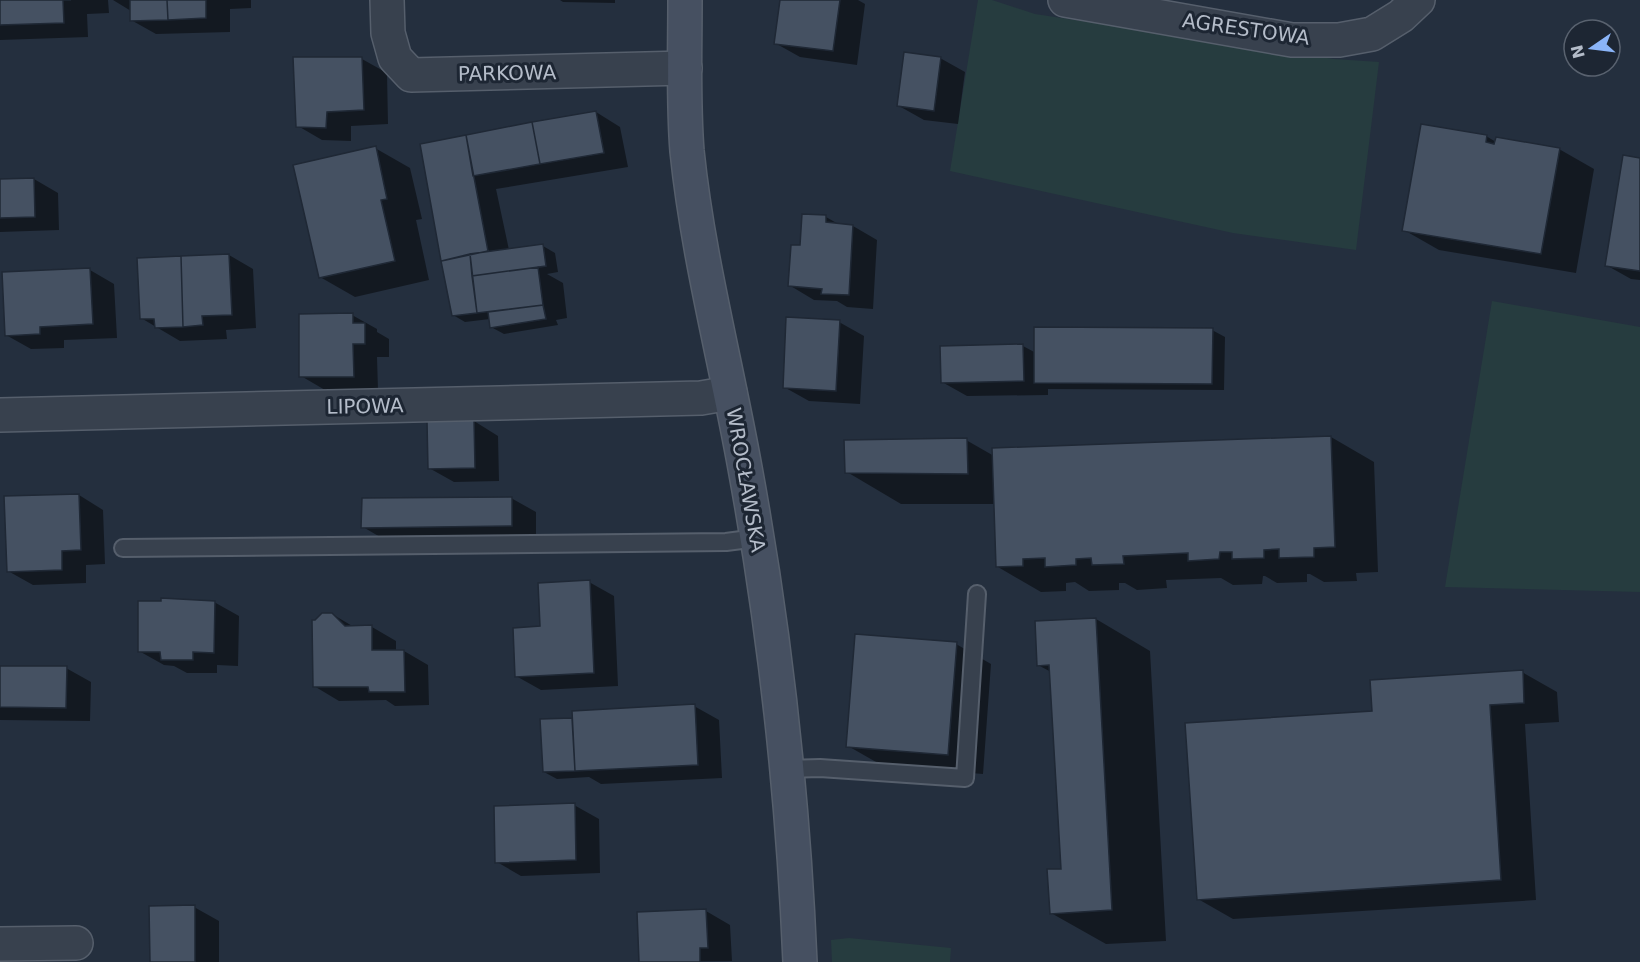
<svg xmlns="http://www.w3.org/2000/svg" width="1640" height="962" font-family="'DejaVu Sans',sans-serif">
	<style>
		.green { fill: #263c3f }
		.shadow { fill: #0007 }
		.building { fill: #455162; stroke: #1f2835; stroke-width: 1.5 }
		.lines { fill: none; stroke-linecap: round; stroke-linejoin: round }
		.lane-casing { stroke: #565f6c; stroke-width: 20 }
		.street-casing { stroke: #565f6c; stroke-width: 36 }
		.secondary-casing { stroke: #565f6c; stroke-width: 36 }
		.lane { stroke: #38414e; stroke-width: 16 }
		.street { stroke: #38414e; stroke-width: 33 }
		.secondary { stroke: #465061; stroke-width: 33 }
		.labels { text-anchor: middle; stroke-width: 6; stroke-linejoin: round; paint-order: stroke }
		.street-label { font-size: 20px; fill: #b4bcc9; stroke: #1d2633 }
	</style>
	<rect width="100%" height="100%" fill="#242f3e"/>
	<!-- green -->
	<path class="green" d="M 978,0 L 992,0 L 1035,14 L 1334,59 L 1379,62 L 1356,250 L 1233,233 L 950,171 Z
		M 1492,301 L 1640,327 L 1640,592 L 1445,587 Z
		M 849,938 L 951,948 L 950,962 L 832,962 L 831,940 Z"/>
	<!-- shadow -->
	<path class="shadow" d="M 0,0 L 108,0 L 109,13 L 87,14 L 88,37 L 0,40 Z
		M 113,0 L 251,0 L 251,8 L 230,9 L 230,32 L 156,34 L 131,20 L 131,11 Z
		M 560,0 L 615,0 L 615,3 L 563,2 Z
		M 781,0 L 858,0 L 865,4 L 857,65 L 800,57 L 775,43 Z
		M 295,58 L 362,59 L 387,73 L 388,124 L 351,126 L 351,141 L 322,140 L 298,126 Z
		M 940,58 L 965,72 L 958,124 L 924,120 L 899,106 Z
		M 596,112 L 620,127 L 628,167 L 496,189 L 509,250 L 543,246 L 555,253 L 558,272 L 547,274 L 563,283 L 567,318 L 556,320 L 558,325 L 504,334 L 491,327 L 490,319 L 465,322 L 453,315 L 422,145 Z
		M 1486,136 L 1496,142 L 1559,149 L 1594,169 L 1576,273 L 1439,250 L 1404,230 Z
		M 375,148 L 410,168 L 422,219 L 416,220 L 429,280 L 355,297 L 320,277 Z
		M 1640,159 L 1640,280 L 1631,279 L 1606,265 Z
		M 34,179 L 58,193 L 59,230 L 0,232 L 0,180 Z
		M 826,217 L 840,225 L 853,226 L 877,240 L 873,309 L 847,307 L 837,301 L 814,300 L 789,285 L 801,247 Z
		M 229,255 L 253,269 L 256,328 L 226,330 L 227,339 L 180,341 L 141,318 Z
		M 90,270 L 114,284 L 117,338 L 64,340 L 64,348 L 31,349 L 6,335 Z
		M 352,315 L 377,329 L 377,332 L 389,339 L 389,357 L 377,357 L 378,390 L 325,390 L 301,376 Z
		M 839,322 L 864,336 L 860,404 L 809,401 L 784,387 Z
		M 1212,330 L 1225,337 L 1224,390 L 1048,389 L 1048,395 L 967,396 L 942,382 L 1023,346 L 1036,353 Z
		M 474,421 L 498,436 L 499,481 L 454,482 L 429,468 Z
		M 1331,437 L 1374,462 L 1378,572 L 1356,573 L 1357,581 L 1324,582 L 1310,574 L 1307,574 L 1307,582 L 1277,583 L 1265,576 L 1263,576 L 1262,584 L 1233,585 L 1221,578 L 1166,580 L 1167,588 L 1137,590 L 1125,583 L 1119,583 L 1119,590 L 1089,591 L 1075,582 L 1066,583 L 1066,591 L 1041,592 L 998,567 L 995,504 L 901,504 L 847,472 L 966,440 L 994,456 Z
		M 79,495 L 103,510 L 105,564 L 86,565 L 86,583 L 33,585 L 8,571 Z
		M 511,498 L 536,512 L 536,539 L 387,541 L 363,527 Z
		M 589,582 L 614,596 L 618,686 L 541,690 L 516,676 L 542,628 Z
		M 214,602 L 239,616 L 238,666 L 217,665 L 217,673 L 187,673 L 174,666 L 164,665 L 139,651 Z
		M 332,614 L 354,627 L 372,627 L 396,641 L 396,651 L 404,651 L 428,665 L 429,705 L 395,706 L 386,700 L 339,701 L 314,686 Z
		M 1096,619 L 1150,651 L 1166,941 L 1106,944 L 1051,913 L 1062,870 L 1051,672 L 1038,665 Z
		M 956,644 L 991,664 L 983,774 L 883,766 L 848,746 Z
		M 0,667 L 66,668 L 91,682 L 90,721 L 0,720 Z
		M 1522,672 L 1557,692 L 1559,722 L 1525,724 L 1536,900 L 1233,919 L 1198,899 L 1373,713 Z
		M 694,706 L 719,720 L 722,778 L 601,784 L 589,777 L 557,779 L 544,772 L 542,720 L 574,719 Z
		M 574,805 L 599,819 L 600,873 L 521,876 L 497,862 Z
		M 194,907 L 219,921 L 219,962 L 152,962 Z
		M 706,911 L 730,925 L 732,961 L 640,962 Z"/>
	<!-- building -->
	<path class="building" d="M 0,0 L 71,0 L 63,0 L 64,23 L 0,25 Z
		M 130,0 L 167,0 L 168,20 L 130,21 Z
		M 167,0 L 206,0 L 206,18 L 168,20 Z
		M 780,0 L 840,0 L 833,51 L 774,44 Z
		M 904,52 L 941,57 L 934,111 L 897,106 Z
		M 293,57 L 362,57 L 364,110 L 327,112 L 326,128 L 296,127 Z
		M 596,111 L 604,153 L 540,164 L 532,122 Z
		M 532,122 L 540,164 L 473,176 L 466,135 Z
		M 1421,124 L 1487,135 L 1486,142 L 1494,144 L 1496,137 L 1560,148 L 1541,254 L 1402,231 Z
		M 466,135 L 488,251 L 441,261 L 420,144 Z
		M 376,146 L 387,199 L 381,200 L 395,261 L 319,278 L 293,165 Z
		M 1623,155 L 1640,158 L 1640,271 L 1605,266 Z
		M 34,178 L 35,217 L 0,218 L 0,179 Z
		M 802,214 L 826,215 L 826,222 L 853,225 L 849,295 L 821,294 L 822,289 L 788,286 L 791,245 L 800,245 Z
		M 543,244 L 546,266 L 472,276 L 470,254 Z
		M 229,254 L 232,315 L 202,316 L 203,325 L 183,327 L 181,256 Z
		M 470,254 L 477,313 L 452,316 L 441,261 Z
		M 181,256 L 183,327 L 155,328 L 154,319 L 140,319 L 137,258 Z
		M 538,267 L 543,305 L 477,313 L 472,276 Z
		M 90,268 L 93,324 L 40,327 L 40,334 L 5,336 L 2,272 Z
		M 543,305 L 546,319 L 490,328 L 488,312 Z
		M 353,313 L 353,323 L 365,323 L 365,344 L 353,344 L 354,377 L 299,377 L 299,314 Z
		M 786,317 L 840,320 L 836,391 L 783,388 Z
		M 1034,327 L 1213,328 L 1212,384 L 1034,383 Z
		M 1023,344 L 1024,381 L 941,383 L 940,346 Z
		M 474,420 L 475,468 L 428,469 L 427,421 Z
		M 1331,436 L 1335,547 L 1314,548 L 1314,557 L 1279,558 L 1279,549 L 1264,550 L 1264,558 L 1232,559 L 1232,552 L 1220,552 L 1219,559 L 1188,561 L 1188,553 L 1123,556 L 1124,564 L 1092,565 L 1091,558 L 1076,559 L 1076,565 L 1045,567 L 1045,558 L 1023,559 L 1023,566 L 996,567 L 992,448 Z
		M 967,438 L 968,474 L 845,473 L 844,440 Z
		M 79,494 L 81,550 L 62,551 L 62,570 L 7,572 L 4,496 Z
		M 512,497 L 512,526 L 361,528 L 362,498 Z
		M 590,580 L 594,673 L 515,677 L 513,628 L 540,626 L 538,583 Z
		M 161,598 L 215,601 L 214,653 L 193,652 L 193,660 L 161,660 L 160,652 L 138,652 L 138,601 L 161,601 Z
		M 322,613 L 332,613 L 345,626 L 372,625 L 372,650 L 404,650 L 405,692 L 369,692 L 368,687 L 313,687 L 312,620 L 315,620 Z
		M 1096,618 L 1112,910 L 1050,914 L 1047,869 L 1061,869 L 1049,665 L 1037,666 L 1035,621 Z
		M 855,634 L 957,642 L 948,755 L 846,747 Z
		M 0,666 L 67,666 L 66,708 L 0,707 Z
		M 1523,670 L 1524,703 L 1490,705 L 1501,880 L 1197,900 L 1185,723 L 1372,711 L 1370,680 Z
		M 695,704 L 698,765 L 575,771 L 572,711 Z
		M 572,718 L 575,771 L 543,772 L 540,719 Z
		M 575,803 L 576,860 L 495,863 L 494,806 Z
		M 195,905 L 195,962 L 150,962 L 149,906 Z
		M 706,909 L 708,948 L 700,948 L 700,962 L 639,962 L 637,912 Z"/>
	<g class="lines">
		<defs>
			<path id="lane" d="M 123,548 L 726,542 L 757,538
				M 786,769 L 820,768 L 965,778 L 977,594"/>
			<path id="street" d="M 387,0 L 388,33 L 395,58 L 411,75 L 685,68
				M 1065,0 L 1292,40 L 1339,40 L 1372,34 L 1401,16 L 1418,0
				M 0,415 L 701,398 L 730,393
				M 0,944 L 76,943"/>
			<path id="secondary" d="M 685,0 C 685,50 683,101 687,151 C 698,258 726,362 745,468 C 775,631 793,796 800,962"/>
		</defs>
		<!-- lane casing -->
		<use href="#lane" class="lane-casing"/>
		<!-- street casing -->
		<use href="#street" class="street-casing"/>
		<!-- secondary casing -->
		<use href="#secondary" class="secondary-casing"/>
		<!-- lane -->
		<use href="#lane" class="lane"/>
		<!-- street -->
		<use href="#street" class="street"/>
		<!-- secondary -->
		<use href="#secondary" class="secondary"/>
	</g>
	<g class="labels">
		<!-- street labels -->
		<g class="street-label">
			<text transform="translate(1246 29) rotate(8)" y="7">AGRESTOWA</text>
			<text transform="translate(507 73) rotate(-1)" y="7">PARKOWA</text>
			<text transform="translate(365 406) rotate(-1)" y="7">LIPOWA</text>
			<text transform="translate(746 480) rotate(80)" y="7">WROCŁAWSKA</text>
		</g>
	</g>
	<!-- north arrow -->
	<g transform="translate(1592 48) rotate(256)"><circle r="28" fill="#1d2633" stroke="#59626f" stroke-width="1.5"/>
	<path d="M0-4.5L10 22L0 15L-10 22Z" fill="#8ab4f8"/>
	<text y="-9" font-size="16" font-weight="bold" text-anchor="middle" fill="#b4bcc9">N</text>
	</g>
</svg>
